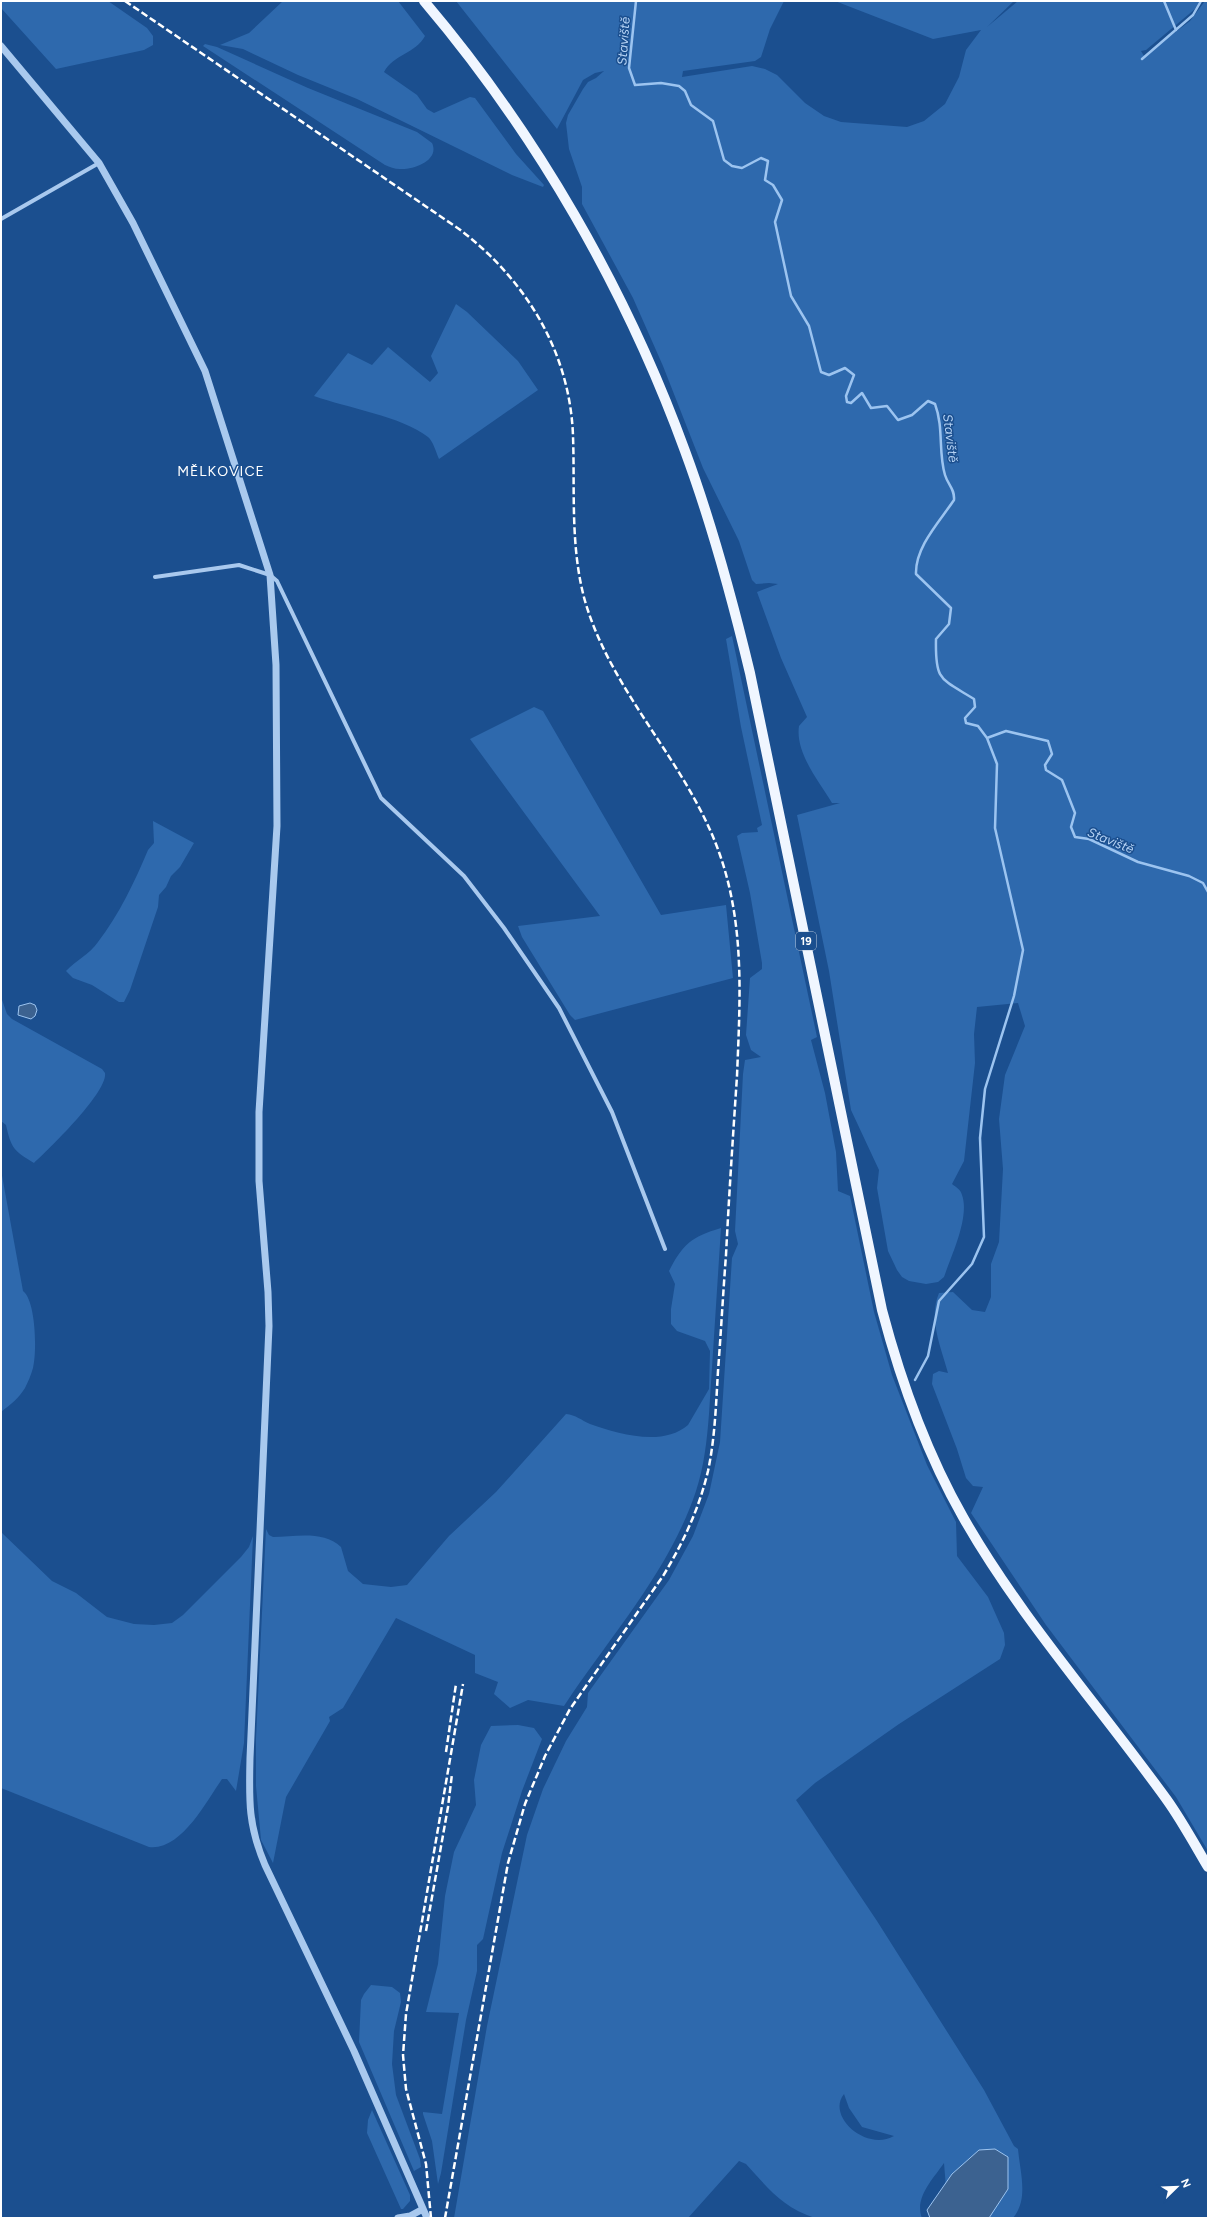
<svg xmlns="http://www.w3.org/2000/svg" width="1209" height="2219" font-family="Figtree,sans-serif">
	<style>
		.green { fill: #2e69ad; fill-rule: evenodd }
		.water { fill: #3c6290; stroke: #9cc4f0 }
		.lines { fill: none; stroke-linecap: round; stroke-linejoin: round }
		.stream { stroke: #9cc4f0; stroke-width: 2.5 }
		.minor { stroke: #a9c9ee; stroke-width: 4 }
		.tertiary { stroke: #a9c9ee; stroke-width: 7 }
		.primary { stroke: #f0f6ff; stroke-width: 10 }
		.rail { stroke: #fff; stroke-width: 2.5; stroke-dasharray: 7 3; stroke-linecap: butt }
		.labels { text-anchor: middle; stroke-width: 3; stroke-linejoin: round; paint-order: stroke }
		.shield { fill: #1b4f8f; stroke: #bbcadd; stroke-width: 1 }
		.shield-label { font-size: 11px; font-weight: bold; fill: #fff }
		.water-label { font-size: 13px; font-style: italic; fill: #b5d3f5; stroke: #1b4f8f }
		.quarter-label { font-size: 14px; letter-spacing: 1px; fill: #fff; stroke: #1b4f8f }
	</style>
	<rect width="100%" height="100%" fill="#1b4f8f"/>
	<!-- green -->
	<path class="green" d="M 1,1 L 108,1 L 147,28 L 153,36 L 153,45 L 144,50 L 56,69 L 1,8 Z
		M 283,1 L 398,1 L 425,36 C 416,53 393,55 384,72 L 417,95 L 427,109 L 434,113 L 470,97 L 475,98 L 516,154 L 544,185 L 543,187 L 512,175 L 357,99 L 298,75 L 243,49 L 220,45 L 249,33 Z
		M 456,1 L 784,1 L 770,29 L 761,57 L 755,61 L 683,71 L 682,77 L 752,66 L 765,69 L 777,75 L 805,103 L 824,116 L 841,122 L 907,127 L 924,121 L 945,104 L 959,77 L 966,50 L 981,30 L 933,39 L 835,1 L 1014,1 L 987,27 L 1018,1 L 1200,1 L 1195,9 L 1146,50 L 1141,51 L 1144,56 L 1190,21 L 1205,1 L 1208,1 L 1208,1851 L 1176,1797 L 1046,1625 L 971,1513 L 983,1487 L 973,1486 L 966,1478 L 957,1449 L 932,1384 L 933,1374 L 939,1371 L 948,1373 C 941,1347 928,1319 939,1293 L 953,1292 L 972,1310 L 985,1312 L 991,1297 L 991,1264 L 999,1242 L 1003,1169 L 999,1119 L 1005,1075 L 1025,1026 L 1018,1003 L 977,1007 L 974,1034 L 975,1063 L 964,1161 L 952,1184 C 956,1187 961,1190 962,1195 C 970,1217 951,1256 944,1277 L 938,1282 L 926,1284 L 909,1281 L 902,1277 L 897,1270 L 888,1251 L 877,1188 L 879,1170 L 851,1110 L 829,971 L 797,815 L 840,803 L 832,803 C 819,781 795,753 799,726 L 807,717 L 781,658 L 757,592 L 778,584 L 769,583 L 756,584 L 752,580 L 739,541 L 703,468 L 663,366 L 633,298 L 582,204 L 582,187 L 569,149 L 566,123 L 568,115 L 583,89 L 588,82 L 596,78 L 604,71 L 595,73 L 583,80 L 557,129 Z
		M 205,44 L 217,47 L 308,88 L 417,132 L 432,143 C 440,160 414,170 400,169 C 394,169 390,167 385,165 L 203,46 Z
		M 456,304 L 467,312 L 518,361 L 538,390 L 439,459 C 436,452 433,441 428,437 C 401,416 347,408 314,396 L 348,353 L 372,365 L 388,347 L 430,382 L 438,373 L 431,356 Z
		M 732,636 L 817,1037 L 811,1040 L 825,1093 L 836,1152 L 838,1191 L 850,1196 L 874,1312 L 892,1375 L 927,1465 L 956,1522 L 957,1556 L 988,1597 L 1004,1633 L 1005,1645 L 1000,1659 L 899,1724 L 815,1783 L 796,1800 L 877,1921 L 984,2090 L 1014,2146 L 1018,2149 C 1020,2172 1029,2199 1013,2218 L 939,2218 L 946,2188 L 944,2163 C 933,2179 914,2198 922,2218 L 815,2218 C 782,2207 768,2188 746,2164 L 739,2161 L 688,2218 L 454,2218 L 487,2026 L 527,1835 L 543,1789 L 566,1741 L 587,1707 L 588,1693 L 669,1580 L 693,1536 L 709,1494 L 720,1442 L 732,1258 L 738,1244 L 735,1231 L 743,1074 L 745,1060 L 761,1057 L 751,1050 L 746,1035 L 750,978 L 762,969 L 762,963 L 750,893 L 737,836 L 742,833 L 758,832 L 757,828 L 762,825 L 741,727 L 726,639 ZM 844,2094 L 849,2108 L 862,2127 L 894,2136 C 866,2152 826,2116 844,2094 Z
		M 534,707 L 543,711 L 661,915 L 726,905 L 733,978 L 575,1020 L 570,1015 L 522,937 L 518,926 L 600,916 L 470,739 Z
		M 153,821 L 194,843 L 180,867 L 171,876 L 166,887 L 159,895 L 158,907 L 130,990 L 124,1002 L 119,1002 L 92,985 L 73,978 L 66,971 C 76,960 89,955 98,942 C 119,915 135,881 148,850 L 154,843 Z
		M 1,997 L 7,1014 L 12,1019 L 102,1069 L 105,1073 C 108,1092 49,1149 34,1163 C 14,1151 11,1148 6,1125 L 1,1121 Z
		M 1,1170 L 23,1291 C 36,1301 37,1352 33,1368 C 31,1375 28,1382 25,1388 C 19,1398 10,1405 1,1412 Z
		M 721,1228 L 709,1414 C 707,1440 704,1467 696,1491 C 669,1572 610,1636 564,1706 L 528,1700 L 510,1708 L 494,1694 L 498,1682 L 475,1673 L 475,1655 L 396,1618 L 343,1708 L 329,1717 L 330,1721 L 286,1797 L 273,1863 L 261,1840 L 256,1786 L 256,1738 L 266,1529 L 269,1535 L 273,1537 C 295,1537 323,1530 341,1547 L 348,1571 L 363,1584 L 391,1587 L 407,1585 L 449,1536 L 496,1492 L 566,1414 C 576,1415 581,1420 590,1424 C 618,1434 663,1447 688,1425 L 709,1389 L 710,1351 L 705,1341 L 677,1331 L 671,1324 L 671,1309 L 675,1284 L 669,1271 C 683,1244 691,1237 721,1228 Z
		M 1,1532 L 52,1581 L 76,1593 L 107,1617 L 134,1624 L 154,1625 L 172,1623 L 183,1615 L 241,1557 L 249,1547 L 253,1536 L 244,1743 L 236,1791 L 227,1779 L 222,1779 C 206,1802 181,1851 149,1847 L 1,1788 Z
		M 518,1725 L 534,1728 L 542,1739 L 522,1791 L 502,1853 L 483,1939 L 477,1945 L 477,1971 L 466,2020 L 441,2173 L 438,2184 L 432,2141 L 423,2114 L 423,2112 L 442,2114 L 459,2013 L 426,2012 L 438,1964 L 445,1896 L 454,1852 L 476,1805 L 474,1780 L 481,1745 L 491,1726 Z
		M 371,1985 L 392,1987 L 400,1993 L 401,2002 L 394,2031 L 392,2064 L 396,2095 L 420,2159 L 421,2167 L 414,2171 L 359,2042 L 361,2000 L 364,1994 Z
		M 372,2110 L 410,2195 L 410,2201 L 403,2209 L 401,2209 L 367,2133 L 368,2120 Z"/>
	<!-- water -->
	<path class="water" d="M 30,1003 L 35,1005 L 37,1010 L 35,1016 L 31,1019 L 18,1015 L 19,1006 Z
		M 995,2149 L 1008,2157 L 1008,2189 L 989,2218 L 930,2218 L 927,2210 L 952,2174 L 979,2150 Z"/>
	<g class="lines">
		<!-- stream -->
		<path class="stream" d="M 636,1 L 629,68 L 635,85 L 661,83 L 679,86 L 685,91 L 691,105 L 713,121 L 724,160 L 732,166 L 742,168 L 761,158 L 768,161 L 765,180 L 773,185 L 782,200 L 775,222 L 791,296 L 809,326 L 821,372 L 829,375 L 845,368 L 854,375 L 846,396 L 847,402 L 851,403 L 862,393 L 871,408 L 887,406 L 898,420 L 912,415 L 928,401 L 935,404 C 944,428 938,452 945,475 C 948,485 955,489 954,500 C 940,521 915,547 916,574 L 951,608 L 949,624 L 936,639 C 935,681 940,678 974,699 L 975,707 L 965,718 L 966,723 L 978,726 L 987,738 L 1006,731 L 1048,741 L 1052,754 L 1045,765 L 1046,770 L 1062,780 L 1075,813 L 1071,827 L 1075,837 L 1089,839 L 1138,862 L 1189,876 L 1203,883 L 1208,892
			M 1164,1 L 1176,30
			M 1142,59 L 1193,15 L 1201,1
			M 915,1380 L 928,1356 L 939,1301 L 972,1264 L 984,1237 L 980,1138 L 985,1089 L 1014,996 L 1023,950 L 995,828 L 997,764 L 987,738"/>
		<!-- minor -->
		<path class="minor" d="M 1,219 L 99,163
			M 155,577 L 239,565 L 270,575 L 277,581 L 381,798 L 464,876 L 504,928 L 559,1008 L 612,1112 L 665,1249"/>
		<!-- tertiary -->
		<path class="tertiary" d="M 1,46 L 99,163 L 133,223 L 205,371 L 270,575 L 276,665 L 277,826 L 259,1112 L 259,1181 L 268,1292 L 269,1326 L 250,1758 C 249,1800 248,1825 265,1865 L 354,2051 L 427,2218
			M 398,2218 L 410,2216 L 423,2209"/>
		<!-- primary -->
		<path class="primary" d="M 424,1 C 536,133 626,289 685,451 C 712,524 732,598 750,673 L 882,1310 C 901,1382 926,1452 963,1517 C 1019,1616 1100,1707 1167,1800 C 1182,1821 1195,1845 1208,1867"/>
		<!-- rail -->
		<path class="rail" d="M 125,1 L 459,229 C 525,279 570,351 573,436 C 575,491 570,547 585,601 C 612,694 688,763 720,855 C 745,927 740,1000 737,1076 C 733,1136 729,1195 726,1255 C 723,1294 721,1332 718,1371 C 716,1404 715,1438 708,1471 C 699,1509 683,1543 663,1576 L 570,1709 L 545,1756 L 525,1804 L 508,1863 L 445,2218
			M 446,1752 L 456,1684
			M 426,1931 L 448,1807 L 452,1774
			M 431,2218 L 426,2164 L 406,2089 L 403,2055 L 406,2014 L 463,1684"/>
	</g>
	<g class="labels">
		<!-- shield labels -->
		<rect class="shield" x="796" y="932" width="20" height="18" rx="3"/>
		<g class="shield-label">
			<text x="806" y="945">19</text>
		</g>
		<!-- water labels -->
		<g class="water-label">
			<text transform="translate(623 41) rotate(-86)" y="5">Staviště</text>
			<text transform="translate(951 438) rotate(83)" y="5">Staviště</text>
			<text transform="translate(1111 840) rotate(22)" y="5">Staviště</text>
		</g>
		<!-- quarter labels -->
		<g class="quarter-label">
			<text x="221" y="476">MĚLKOVICE</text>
		</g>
	</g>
	<!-- border -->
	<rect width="1209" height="2219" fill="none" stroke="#ffffff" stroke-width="4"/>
	<!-- north arrow -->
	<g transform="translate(1177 2187) rotate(67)" stroke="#1b4f8f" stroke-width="3" paint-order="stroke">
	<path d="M0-3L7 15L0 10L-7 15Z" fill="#ffffff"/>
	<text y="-6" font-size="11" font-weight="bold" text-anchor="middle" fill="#ffffff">N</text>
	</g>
</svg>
